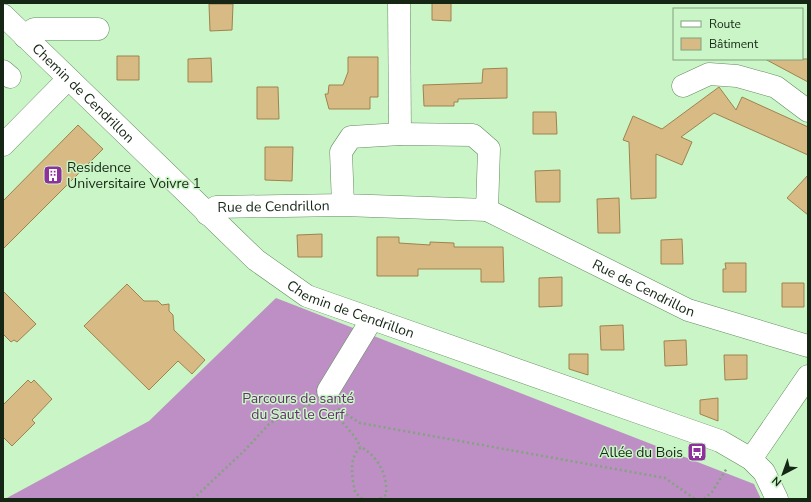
<svg xmlns="http://www.w3.org/2000/svg" width="811" height="502" font-family="'Nunito Sans',sans-serif">
	<style>
		.forest { fill: #be8fc4 }
		.building { fill: #d7ba84; stroke: #9f834f }
		.lines { fill: none; stroke-linecap: round; stroke-linejoin: round }
		.minor-casing { stroke: #638b60; stroke-width: 23 }
		.path { stroke: #83a380; stroke-width: 2.5; stroke-dasharray: 2 3; stroke-linecap: butt }
		.minor { stroke: #fff; stroke-width: 22 }
		.labels { text-anchor: middle; stroke-width: 3; stroke-linejoin: round; paint-order: stroke }
		.street-label { font-size: 14px; fill: #162615; stroke: #caf5c6 }
		.poi-label { font-size: 14px; fill: #162615; stroke: #caf5c6; text-anchor: start }
		.park-label { font-size: 14px; fill: #672e70; stroke: #caf5c6 }
	</style>
	<rect width="100%" height="100%" fill="#caf5c6"/>
	<!-- forest -->
	<path class="forest" d="M 276,298 L 754,484 L 761,499 L 5,499 L 149,421 Z"/>
	<!-- building -->
	<path class="building" d="M 432,3 L 451,3 L 451,21 L 432,20 Z
		M 209,4 L 233,4 L 232,30 L 210,31 Z
		M 117,56 L 139,56 L 139,80 L 117,80 Z
		M 348,57 L 378,57 L 378,97 L 370,97 L 370,109 L 329,109 L 325,94 L 328,94 L 329,85 L 343,85 L 348,72 Z
		M 211,58 L 212,82 L 188,82 L 188,59 Z
		M 765,59 L 808,59 L 808,82 Z
		M 507,68 L 507,98 L 458,99 L 458,102 L 454,102 L 454,106 L 424,106 L 423,85 L 482,83 L 483,69 Z
		M 257,87 L 278,87 L 279,119 L 257,119 Z
		M 719,87 L 736,110 L 742,97 L 808,127 L 808,155 L 714,113 L 681,137 L 692,142 L 682,165 L 656,154 L 656,198 L 631,199 L 629,142 L 623,140 L 633,116 L 662,129 Z
		M 533,112 L 556,112 L 557,134 L 533,134 Z
		M 78,125 L 103,149 L 3,249 L 3,201 Z
		M 265,147 L 293,147 L 292,181 L 265,180 Z
		M 560,170 L 560,202 L 536,202 L 535,171 Z
		M 808,175 L 808,215 L 787,198 Z
		M 619,198 L 620,233 L 598,233 L 597,199 Z
		M 322,234 L 322,257 L 298,257 L 297,235 Z
		M 377,237 L 399,237 L 399,243 L 430,245 L 430,242 L 454,243 L 454,247 L 503,247 L 504,282 L 481,282 L 481,269 L 418,269 L 418,276 L 377,276 Z
		M 682,239 L 683,264 L 661,264 L 661,240 Z
		M 725,263 L 746,263 L 746,292 L 723,292 L 723,269 L 726,269 Z
		M 562,277 L 562,306 L 539,307 L 539,278 Z
		M 782,283 L 804,283 L 804,307 L 782,307 Z
		M 127,284 L 144,301 L 158,301 L 162,305 L 169,304 L 169,311 L 173,315 L 174,330 L 205,360 L 192,374 L 178,361 L 149,390 L 84,326 Z
		M 3,291 L 36,324 L 17,342 L 14,340 L 11,342 L 3,334 Z
		M 623,325 L 624,350 L 601,350 L 600,326 Z
		M 684,340 L 686,340 L 687,365 L 665,366 L 664,341 Z
		M 569,354 L 588,354 L 588,375 L 569,369 Z
		M 724,355 L 747,355 L 747,379 L 725,380 Z
		M 28,380 L 31,383 L 34,380 L 52,399 L 32,420 L 35,423 L 12,446 L 3,437 L 3,405 Z
		M 718,398 L 718,421 L 700,414 L 700,400 Z"/>
	<g class="lines">
		<defs>
			<g id="minor">
				<path d="M 399,3 L 400,134"/>
				<path id="s1" d="M 3,15 L 256,260 L 307,296 L 720,441 L 751,459 L 764,472 L 777,499"/>
				<path d="M 25,37 L 34,29 L 98,29"/>
				<path d="M 3,71 L 10,77"/>
				<path d="M 683,86 L 709,74 L 737,76 L 776,87 L 808,111"/>
				<path d="M 3,145 L 68,79"/>
				<path id="s2" d="M 487,210 L 688,310 L 808,346"/>
				<path id="s3" d="M 207,214 L 216,207 L 343,205 L 487,210 L 489,149 L 473,135 L 400,134 L 351,137 L 341,152 L 343,205"/>
				<path d="M 328,391 L 372,319"/>
				<path d="M 751,459 L 808,376"/>
			</g>
		</defs>
		<!-- minor casing -->
		<use href="#minor" class="minor-casing"/>
		<!-- path -->
		<path class="path" d="M 338,409 L 360,423 L 665,478 L 695,499
			M 333,411 L 355,437 L 361,447
			M 193,499 L 244,451 L 270,423 L 311,404
			M 362,499 L 355,492 C 352,478 348,457 361,447 C 378,456 388,476 386,495 L 379,499
			M 704,499 L 712,492 L 727,468"/>
		<!-- minor -->
		<use href="#minor" class="minor"/>
	</g>
	<!-- icons -->
	<defs>
		<symbol id="building-square" viewBox="-11 -11 22 22"><rect x="-9" y="-9" width="18" height="18" rx="4" fill="#8e319c" stroke="#caf5c6"/><path d="M-4-6H4V6H1V3H-1V6H-4ZM-2.5-4.3h1.7v1.8h-1.7ZM.8-4.3h1.7v1.8H.8ZM-2.5-1h1.7V.8h-1.7ZM.8-1h1.7V.8H.8Z" fill="#fff"/></symbol>
		<symbol id="bus-square" viewBox="-11 -11 22 22"><rect x="-9" y="-9" width="18" height="18" rx="4" fill="#8e319c" stroke="#caf5c6"/><path d="M-5-6H5V4H4V6H2V4H-2V6H-4V4H-5ZM-3.5-4V0h7V-4ZM-3.5 1.2v1.5H-2V1.2ZM2 1.2v1.5H3.5V1.2Z" fill="#fff"/></symbol>
	</defs>
	<g fill-rule="evenodd">
		<use href="#building-square" x="42" y="164" width="22" height="22"/>
		<use href="#bus-square" x="686" y="441" width="22" height="22"/>
	</g>
	<g class="labels">
		<!-- street labels -->
		<g class="street-label">
			<text dy="5" stroke="none"><textPath href="#s1" startOffset="112">Chemin de Cendrillon</textPath></text>
			<text dy="5" stroke="none"><textPath href="#s3" startOffset="69">Rue de Cendrillon</textPath></text>
			<text dy="5" stroke="none"><textPath href="#s2" startOffset="175">Rue de Cendrillon</textPath></text>
			<text dy="5" stroke="none"><textPath href="#s1" startOffset="460">Chemin de Cendrillon</textPath></text>
		</g>
		<!-- poi labels -->
		<g class="poi-label">
			<text x="67" y="172">Residence<tspan x="67" dy="16">Universitaire Voivre 1</tspan></text>
			<text x="683" y="457" text-anchor="end">Allée du Bois</text>
		</g>
		<!-- park labels -->
		<g class="park-label">
			<text x="298" y="403">Parcours de santé<tspan x="298" dy="16">du Saut le Cerf</tspan></text>
		</g>
	</g>
	<!-- border -->
	<rect width="811" height="502" fill="none" stroke="#162615" stroke-width="8"/>
	<!-- legend -->
	<rect x="673" y="8" width="130" height="52" fill="#caf5c6" stroke="#82a27f"/>
	<rect x="681" y="21" width="20" height="6" fill="#ffffff" stroke="#82a27f"/>
	<text x="709" y="28" font-size="12" fill="#162615">Route</text>
	<rect x="681" y="38" width="20" height="12" fill="#d7ba84" stroke="#82a27f"/>
	<text x="709" y="48" font-size="12" fill="#162615">Bâtiment</text>
	<!-- north arrow -->
	<g transform="translate(783 474) rotate(221)" stroke="#caf5c6" stroke-width="3" paint-order="stroke">
	<path d="M0-3L7 15L0 10L-7 15Z" fill="#162615"/>
	<text y="-6" font-size="11" font-weight="bold" text-anchor="middle" fill="#162615">N</text>
	</g>
</svg>
